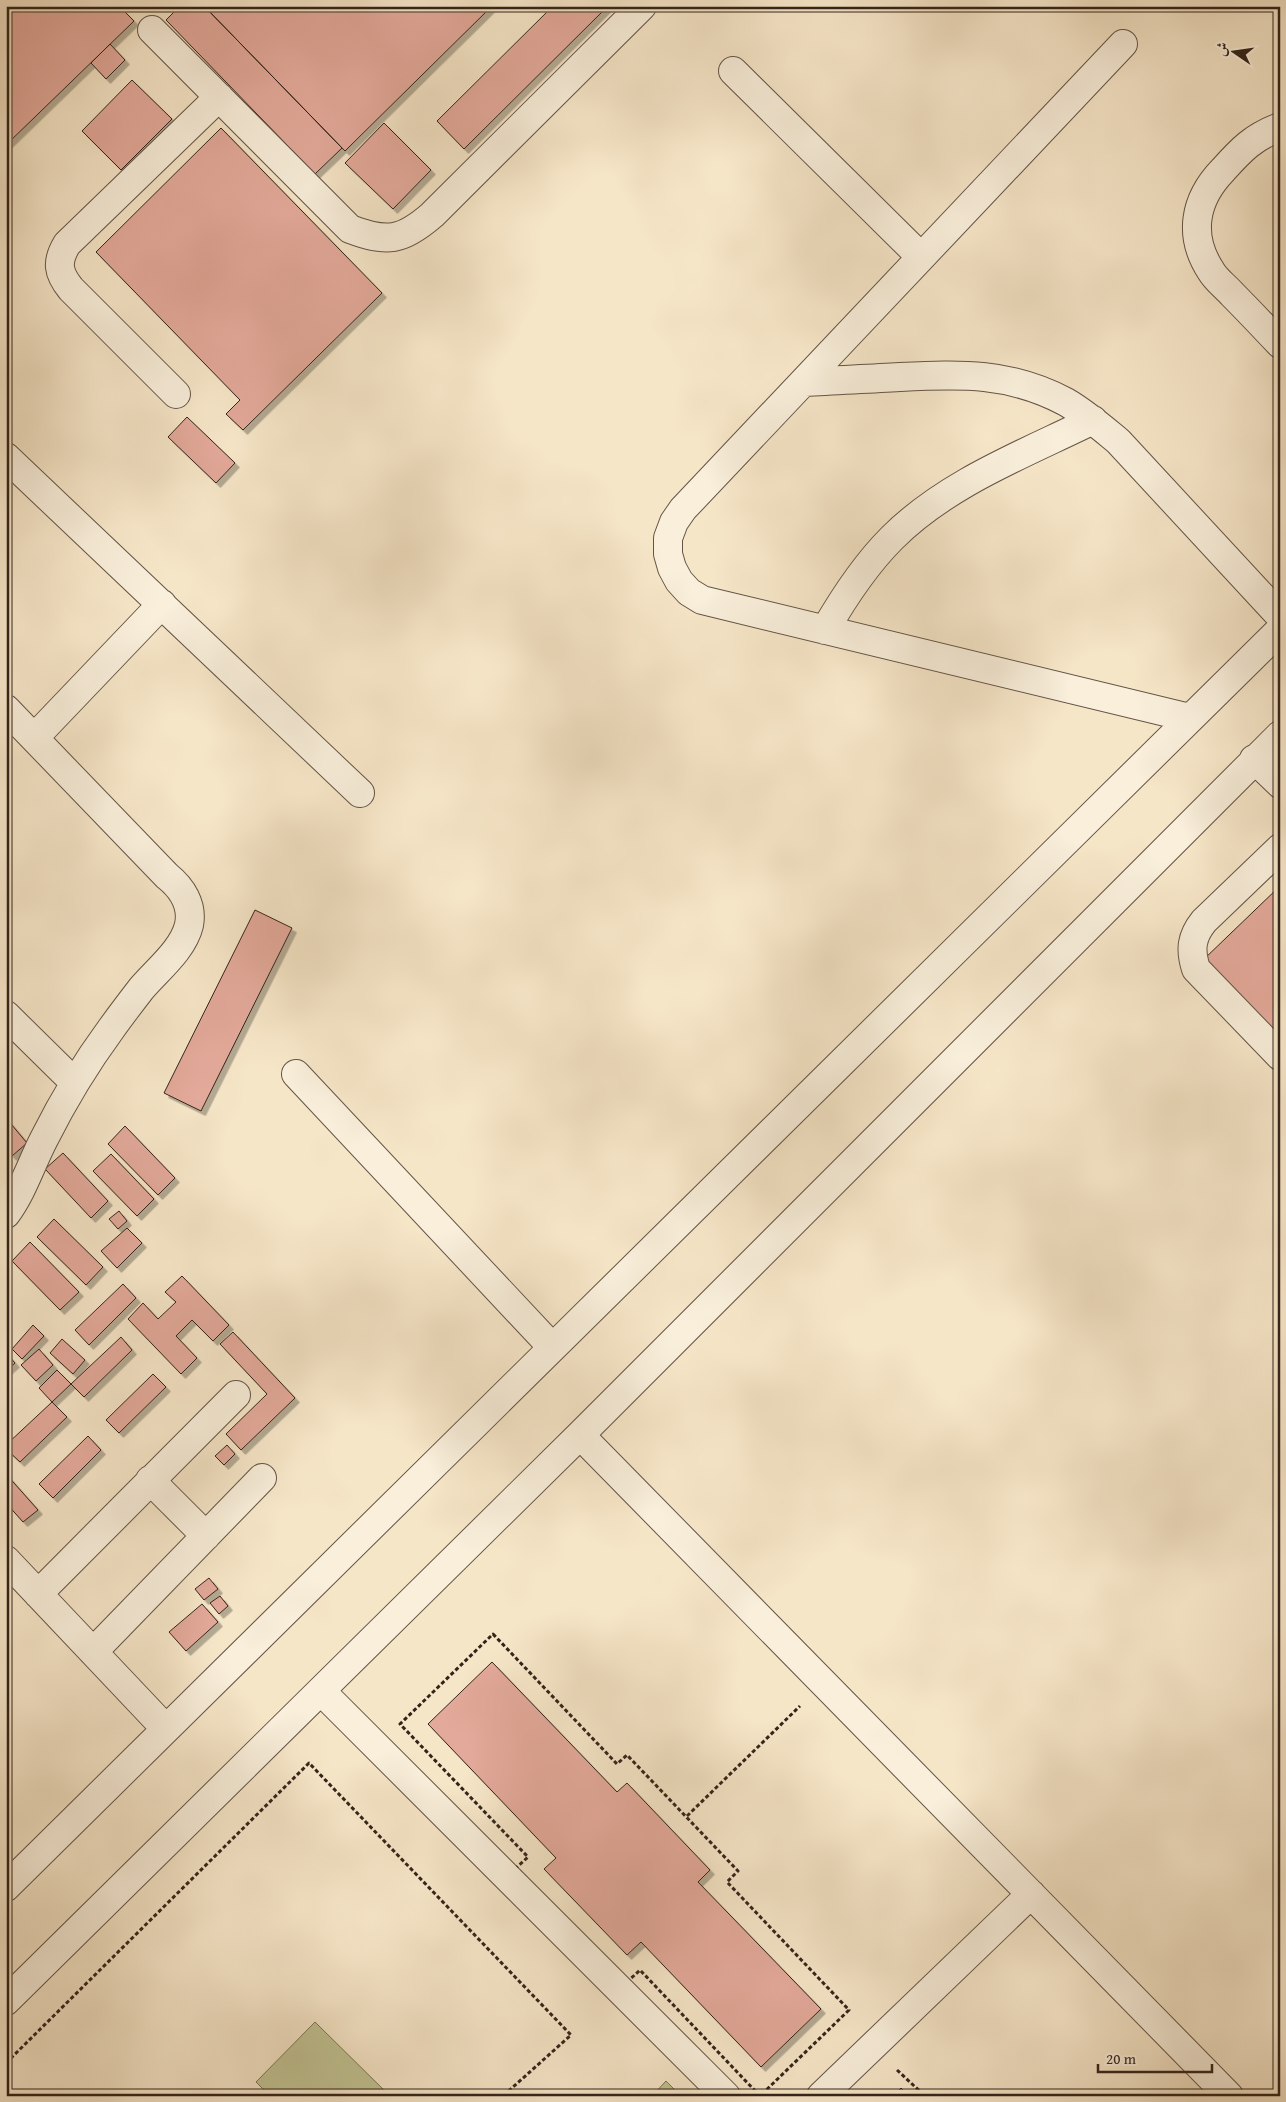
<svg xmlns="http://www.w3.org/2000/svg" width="1286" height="2102" font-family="'Gentium Book Plus',Amiri,serif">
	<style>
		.green { fill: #c1c393; stroke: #7a7456 }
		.building { fill: #e3a99a; stroke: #33241a; filter: url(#shadow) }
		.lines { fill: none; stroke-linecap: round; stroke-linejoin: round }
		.minor-casing { stroke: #645446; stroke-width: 30 }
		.path { stroke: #33241a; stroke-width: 3; stroke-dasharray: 4 2.5; stroke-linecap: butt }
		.minor { stroke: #f9efdb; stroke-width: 28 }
	</style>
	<defs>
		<filter id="shadow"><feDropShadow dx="4.5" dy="4.5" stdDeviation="0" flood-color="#0004"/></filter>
	</defs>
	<rect width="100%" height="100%" fill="#f6e6c8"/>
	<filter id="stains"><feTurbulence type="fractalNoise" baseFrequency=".004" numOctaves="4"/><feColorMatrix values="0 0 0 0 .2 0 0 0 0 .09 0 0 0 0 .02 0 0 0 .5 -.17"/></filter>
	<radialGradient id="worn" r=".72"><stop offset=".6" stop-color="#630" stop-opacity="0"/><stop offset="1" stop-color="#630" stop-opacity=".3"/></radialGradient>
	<!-- green -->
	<path class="green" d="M 315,2022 L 390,2096 L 270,2096 L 256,2082 Z
		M 666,2081 L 681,2096 L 652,2096 Z"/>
	<!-- building -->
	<path class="building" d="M 6,6 L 119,6 L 134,21 L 6,145 Z
		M 180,6 L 204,6 L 342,148 L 315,174 L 166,20 Z
		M 204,6 L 492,6 L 345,151 Z
		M 553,6 L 608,6 L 464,149 L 437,121 Z
		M 110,44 L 125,60 L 106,79 L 91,63 Z
		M 132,80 L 172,119 L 121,170 L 82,131 Z
		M 384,123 L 431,170 L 393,209 L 345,163 Z
		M 221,128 L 382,293 L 243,430 L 226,414 L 240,400 L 96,252 Z
		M 187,417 L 235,463 L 216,483 L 168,437 Z
		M 1280,886 L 1280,1043 L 1202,961 Z
		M 255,910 L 292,928 L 201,1111 L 164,1093 Z
		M 6,1118 L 27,1143 L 12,1156 L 6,1149 Z
		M 125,1126 L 175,1178 L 158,1195 L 108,1144 Z
		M 63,1153 L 108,1201 L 91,1218 L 45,1169 Z
		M 111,1154 L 154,1199 L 137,1216 L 93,1171 Z
		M 119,1211 L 127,1221 L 118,1229 L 109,1219 Z
		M 54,1219 L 103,1267 L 86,1285 L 37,1237 Z
		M 127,1228 L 142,1243 L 117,1268 L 101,1251 Z
		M 30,1242 L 79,1292 L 60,1310 L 12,1261 Z
		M 182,1276 L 229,1325 L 213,1341 L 192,1320 L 176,1336 L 197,1358 L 181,1374 L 128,1319 L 143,1303 L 158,1319 L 176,1302 L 165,1292 Z
		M 123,1284 L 136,1298 L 89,1345 L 75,1330 Z
		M 33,1325 L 44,1336 L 22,1359 L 12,1349 Z
		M 233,1332 L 295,1398 L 241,1450 L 226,1434 L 267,1394 L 220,1344 Z
		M 121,1337 L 132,1350 L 84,1397 L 71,1384 Z
		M 62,1339 L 85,1360 L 73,1374 L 50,1353 Z
		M 39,1349 L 53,1365 L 36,1381 L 21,1365 Z
		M 7,1354 L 15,1363 L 6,1371 L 6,1354 Z
		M 57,1370 L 71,1384 L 52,1402 L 39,1388 Z
		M 153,1374 L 166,1387 L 119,1433 L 106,1420 Z
		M 52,1402 L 67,1417 L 20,1462 L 6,1449 L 6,1445 Z
		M 88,1436 L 101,1450 L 53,1498 L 39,1484 Z
		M 227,1445 L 235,1454 L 224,1465 L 215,1456 Z
		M 6,1474 L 38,1510 L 23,1522 L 6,1503 Z
		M 209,1578 L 218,1589 L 204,1600 L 195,1589 Z
		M 220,1596 L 228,1606 L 219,1614 L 210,1603 Z
		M 202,1604 L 218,1622 L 186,1651 L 169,1632 Z
		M 492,1662 L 617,1792 L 627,1783 L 710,1870 L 698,1882 L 821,2009 L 761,2067 L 641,1942 L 627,1955 L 544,1869 L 556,1858 L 428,1724 Z
		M 901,2088 L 909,2096 L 893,2096 Z"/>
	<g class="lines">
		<defs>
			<path id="minor" d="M 152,30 L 350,229 C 387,243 402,241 432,215 L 642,6
				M 1123,44 L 683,509 L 674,522 L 668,538 L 668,554 L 672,568 L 679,581 L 689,592 L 702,600 L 1190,718
				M 733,71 L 921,257
				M 1280,127 C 1253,137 1241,150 1223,170 C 1194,200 1188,236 1211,271 C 1216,280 1225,286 1232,294 C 1248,310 1264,327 1280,344
				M 805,382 C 836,380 868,379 900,377 C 961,374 1010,372 1066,402 C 1085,413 1101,427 1118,441 L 1280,616
				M 176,394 L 71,289 C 58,273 56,262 67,244 L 219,97
				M 6,457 L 360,793
				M 825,630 C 844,597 865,565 892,538 C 947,483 1024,454 1093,420
				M 6,709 L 167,876 C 182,888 193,905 189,925 C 183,950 157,970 141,989 C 131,1002 121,1015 111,1029 C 86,1063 63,1101 44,1139 C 31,1164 23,1191 6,1214
				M 34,738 L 162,604
				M 1254,759 L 1280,784
				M 1280,848 L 1204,921 C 1191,937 1190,950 1196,969 L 1280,1056
				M 6,1015 L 75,1083
				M 296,1074 L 552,1347
				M 580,1435 L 1229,2096
				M 150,1480 L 206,1536
				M 6,1560 L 166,1729
				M 38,1594 L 236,1395
				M 93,1652 L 262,1478
				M 321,1691 L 726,2096
				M 6,1887 L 1280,630
				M 6,2001 L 580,1435 L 1280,735
				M 821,2096 L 1031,1894"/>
		</defs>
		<!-- minor casing -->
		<use href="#minor" class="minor-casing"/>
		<!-- path -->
		<path class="path" d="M 493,1634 L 617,1764 L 627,1755 L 738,1871 L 727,1882 L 849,2010 L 760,2096 L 640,1970 L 626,1983 L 516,1868 L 528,1857 L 400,1724 Z
			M 687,1816 L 800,1706
			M 6,2063 L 309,1763 L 571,2035 L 503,2096
			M 897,2070 L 925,2096"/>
		<!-- minor -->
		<use href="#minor" class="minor"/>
	</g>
	<!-- margin -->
	<rect width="1286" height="2102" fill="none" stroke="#f6e6c8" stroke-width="25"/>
	<rect x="8" y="8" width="1271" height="2087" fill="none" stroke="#33241a" stroke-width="2.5"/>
	<rect x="12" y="12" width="1261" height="2077" fill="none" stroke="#33241a"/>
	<!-- north arrow -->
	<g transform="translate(1234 52) rotate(283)" stroke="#f9efdb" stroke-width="4" paint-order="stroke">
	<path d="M0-4L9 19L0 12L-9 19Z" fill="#33241a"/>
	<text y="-8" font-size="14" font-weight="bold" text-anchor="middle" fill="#33241a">ش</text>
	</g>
	<!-- scale -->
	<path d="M1098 2064v8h114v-8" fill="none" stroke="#33241a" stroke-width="2.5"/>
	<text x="1106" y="2064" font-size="15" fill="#33241a" stroke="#f9efdb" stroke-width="4" paint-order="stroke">20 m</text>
	<rect width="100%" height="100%" filter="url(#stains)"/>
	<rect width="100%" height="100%" fill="url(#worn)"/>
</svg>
